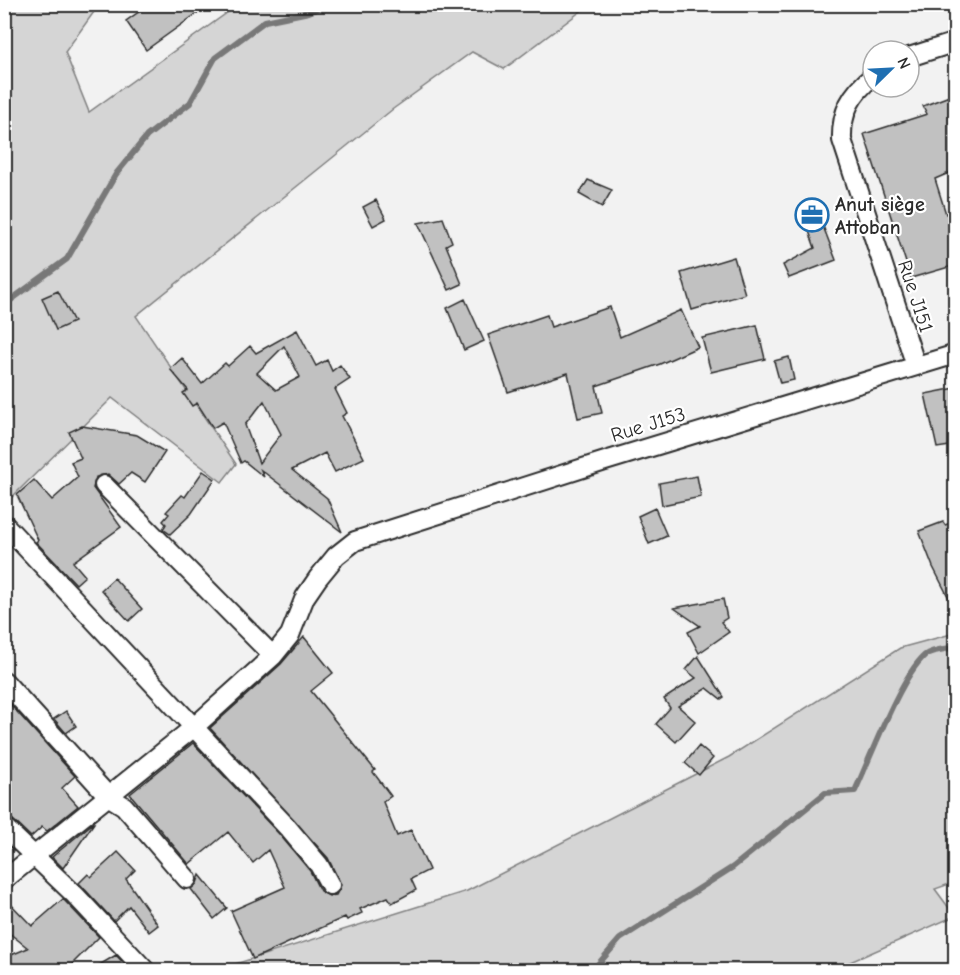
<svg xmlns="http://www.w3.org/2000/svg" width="960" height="975" font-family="'Comic Neue',sans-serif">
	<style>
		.green { fill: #d5d5d5; stroke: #808080; stroke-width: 1.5 }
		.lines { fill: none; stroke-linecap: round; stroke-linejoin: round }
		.stream { stroke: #787878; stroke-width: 6 }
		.building { fill: #c1c1c1; stroke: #2b2b2b; stroke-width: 1.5; fill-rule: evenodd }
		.minor-casing { stroke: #2b2b2b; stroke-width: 22 }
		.minor { stroke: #fff; stroke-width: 18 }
		.labels { text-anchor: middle; stroke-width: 4.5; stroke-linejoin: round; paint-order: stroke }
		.poi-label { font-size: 20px; font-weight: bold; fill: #2b2b2b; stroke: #fff; text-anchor: start }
		.street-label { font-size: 20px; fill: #2b2b2b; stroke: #fff }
	</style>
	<rect width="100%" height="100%" fill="#f2f2f2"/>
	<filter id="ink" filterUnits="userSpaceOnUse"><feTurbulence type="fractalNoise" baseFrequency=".0167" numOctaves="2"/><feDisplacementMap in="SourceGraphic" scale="12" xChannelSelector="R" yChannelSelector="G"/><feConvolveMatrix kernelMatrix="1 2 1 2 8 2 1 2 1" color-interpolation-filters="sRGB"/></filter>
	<g filter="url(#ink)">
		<!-- green -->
		<path class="green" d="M 5,5 L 99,5 L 65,52 L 89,112 L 238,5 L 589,5 L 504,69 L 472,52 L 393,109 L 136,316 L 236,464 L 222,482 L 112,398 L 5,504 Z
			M 955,633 L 955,882 L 935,889 L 955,916 L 832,970 L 709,970 L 697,963 L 689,970 L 216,970 L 467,891 L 729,757 L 900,648 Z"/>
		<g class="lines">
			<!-- stream -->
			<path class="stream" d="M 4,305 L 67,259 L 116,174 L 147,136 L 190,103 L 215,58 L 265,21 L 309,12 L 328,4
				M 593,970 L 620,939 L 733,867 L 825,793 L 855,791 C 870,759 900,677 925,655 C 931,650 947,649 956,647"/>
		</g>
		<!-- building -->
		<path class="building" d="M 150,4 L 210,4 L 146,50 L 126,21 Z
			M 952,95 L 956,103 L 956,170 L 935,179 L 946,214 L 956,210 L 956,265 L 911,278 L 864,134 L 927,114 L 923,106 Z
			M 588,180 L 612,190 L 602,207 L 579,194 Z
			M 376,200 L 386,219 L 373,226 L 363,207 Z
			M 443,218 L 452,242 L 446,245 L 462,284 L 449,290 L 418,223 Z
			M 823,226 L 836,260 L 789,278 L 783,265 L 815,248 L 809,231 Z
			M 734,257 L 745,294 L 692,310 L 681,273 Z
			M 58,291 L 74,322 L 56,330 L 42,298 Z
			M 465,299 L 484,341 L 464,350 L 447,308 Z
			M 610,307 L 620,337 L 681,310 L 698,347 L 660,364 L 596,386 L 602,413 L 578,418 L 568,373 L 508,392 L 488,335 L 547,315 L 551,327 Z
			M 757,325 L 765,359 L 711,372 L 702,338 Z
			M 297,330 L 316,366 L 327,360 L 332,371 L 340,365 L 350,379 L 335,389 L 347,413 L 342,416 L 364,458 L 335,472 L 325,453 L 292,470 L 327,498 L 342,532 L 261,470 L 264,477 L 244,461 L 241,463 L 223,422 L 213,428 L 197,403 L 192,406 L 183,393 L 188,390 L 170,369 L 182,358 L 202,384 L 225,363 L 228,366 L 250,346 L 256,353 ZM 284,346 L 300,377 L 276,390 L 257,373 ZM 264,401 L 281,434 L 259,463 L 245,425 Z
			M 789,357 L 794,380 L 780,383 L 774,361 Z
			M 956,388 L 956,445 L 937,448 L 925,394 Z
			M 82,426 L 137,435 L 165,452 L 145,482 L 131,473 L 119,484 L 108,474 L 96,477 L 93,488 L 121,527 L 73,562 L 85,576 L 76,584 L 36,542 L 38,540 L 17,495 L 34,480 L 52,500 L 78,477 L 71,462 L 81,458 L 69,432 Z
			M 203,471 L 215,479 L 191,514 L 170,534 L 163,529 L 166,524 L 163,521 L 169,514 L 166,512 L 182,495 L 185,497 Z
			M 697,476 L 701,497 L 662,505 L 659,483 Z
			M 655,508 L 667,536 L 649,544 L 638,516 Z
			M 956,521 L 956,612 L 933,567 L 919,531 L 943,522 L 945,525 Z
			M 114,578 L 142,609 L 129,621 L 101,590 Z
			M 723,599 L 727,618 L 721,622 L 729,632 L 699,653 L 688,632 L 700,626 L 674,608 Z
			M 304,637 L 333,673 L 311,691 L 375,770 L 373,772 L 391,796 L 383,802 L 397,836 L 411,830 L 429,870 L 411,879 L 416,890 L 392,903 L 388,897 L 360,909 L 362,913 L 347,920 L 345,917 L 253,959 L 231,911 L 285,887 L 268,850 L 253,863 L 228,832 L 189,864 L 130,794 L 193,743 L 280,835 L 310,871 L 320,891 L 329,896 L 336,895 L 341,885 L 328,858 L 210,728 L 281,664 Z
			M 698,656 L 724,697 L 721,699 L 707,688 L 678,706 L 695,721 L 676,742 L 656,724 L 670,708 L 664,699 L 696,678 L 686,670 Z
			M 9,703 L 75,776 L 62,788 L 78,806 L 47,831 L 42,827 L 31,837 L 12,819 L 4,816 L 4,802 L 10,797 L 4,790 L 4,709 Z
			M 66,711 L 76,726 L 66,733 L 54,719 Z
			M 699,746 L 713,758 L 699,775 L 685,763 Z
			M 93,823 L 94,823 L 63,868 L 52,857 Z
			M 118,852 L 135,870 L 126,879 L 158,925 L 149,932 L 129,906 L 114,921 L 79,883 L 88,874 L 91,877 Z
			M 200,875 L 227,908 L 214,919 L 191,889 L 197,883 Z
			M 4,897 L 32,926 L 63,899 L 99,937 L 66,970 L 9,970 L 4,958 L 28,948 L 4,929 Z
			M 116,955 L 130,970 L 91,970 Z"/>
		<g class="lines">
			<defs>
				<path id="minor" d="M 909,57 L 956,42
					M 873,76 C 851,94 841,112 842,140 L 916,366
					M 104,485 L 273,656
					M 4,524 L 288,828 L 319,865 L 330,885
					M 4,681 L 108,796 L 124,806 L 187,879
					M 4,827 L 75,895 L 145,970
					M 4,880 L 193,728 L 273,656 L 290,635 L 305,597 L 318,578 L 336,556 L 355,541 L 602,462 L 956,354"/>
			</defs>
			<!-- minor casing -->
			<use href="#minor" class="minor-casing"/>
			<!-- minor -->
			<use href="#minor" class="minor"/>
		</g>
	</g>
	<!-- icons -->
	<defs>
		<symbol id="office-ring" viewBox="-11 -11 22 22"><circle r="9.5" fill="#fff" stroke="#1f6fb2" stroke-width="1.5"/><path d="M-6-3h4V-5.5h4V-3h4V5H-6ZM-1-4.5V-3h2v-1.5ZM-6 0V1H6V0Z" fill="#1f6fb2"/></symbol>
	</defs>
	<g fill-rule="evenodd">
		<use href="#office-ring" x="793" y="196" width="38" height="38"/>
	</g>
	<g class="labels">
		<!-- poi labels -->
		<g class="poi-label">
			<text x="835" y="211">Anut siège<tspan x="835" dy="23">Attoban</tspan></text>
		</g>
		<!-- street labels -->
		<g class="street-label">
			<text transform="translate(916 296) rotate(72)" y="7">Rue J151</text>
			<text transform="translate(648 424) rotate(-17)" y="7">Rue J153</text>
		</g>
	</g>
	<!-- margin -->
	<rect width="960" height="975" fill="none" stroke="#fff" stroke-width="24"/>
	<rect x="12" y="12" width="936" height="951" fill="none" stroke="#2b2b2b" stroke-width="2" filter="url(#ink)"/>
	<!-- north arrow -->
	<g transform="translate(891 69) rotate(66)"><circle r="28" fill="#ffffff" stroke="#aaaaaa" stroke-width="1.5"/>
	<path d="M0-4.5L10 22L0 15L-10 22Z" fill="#1f6fb2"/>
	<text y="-9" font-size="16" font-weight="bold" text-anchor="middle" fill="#2b2b2b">N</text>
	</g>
</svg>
